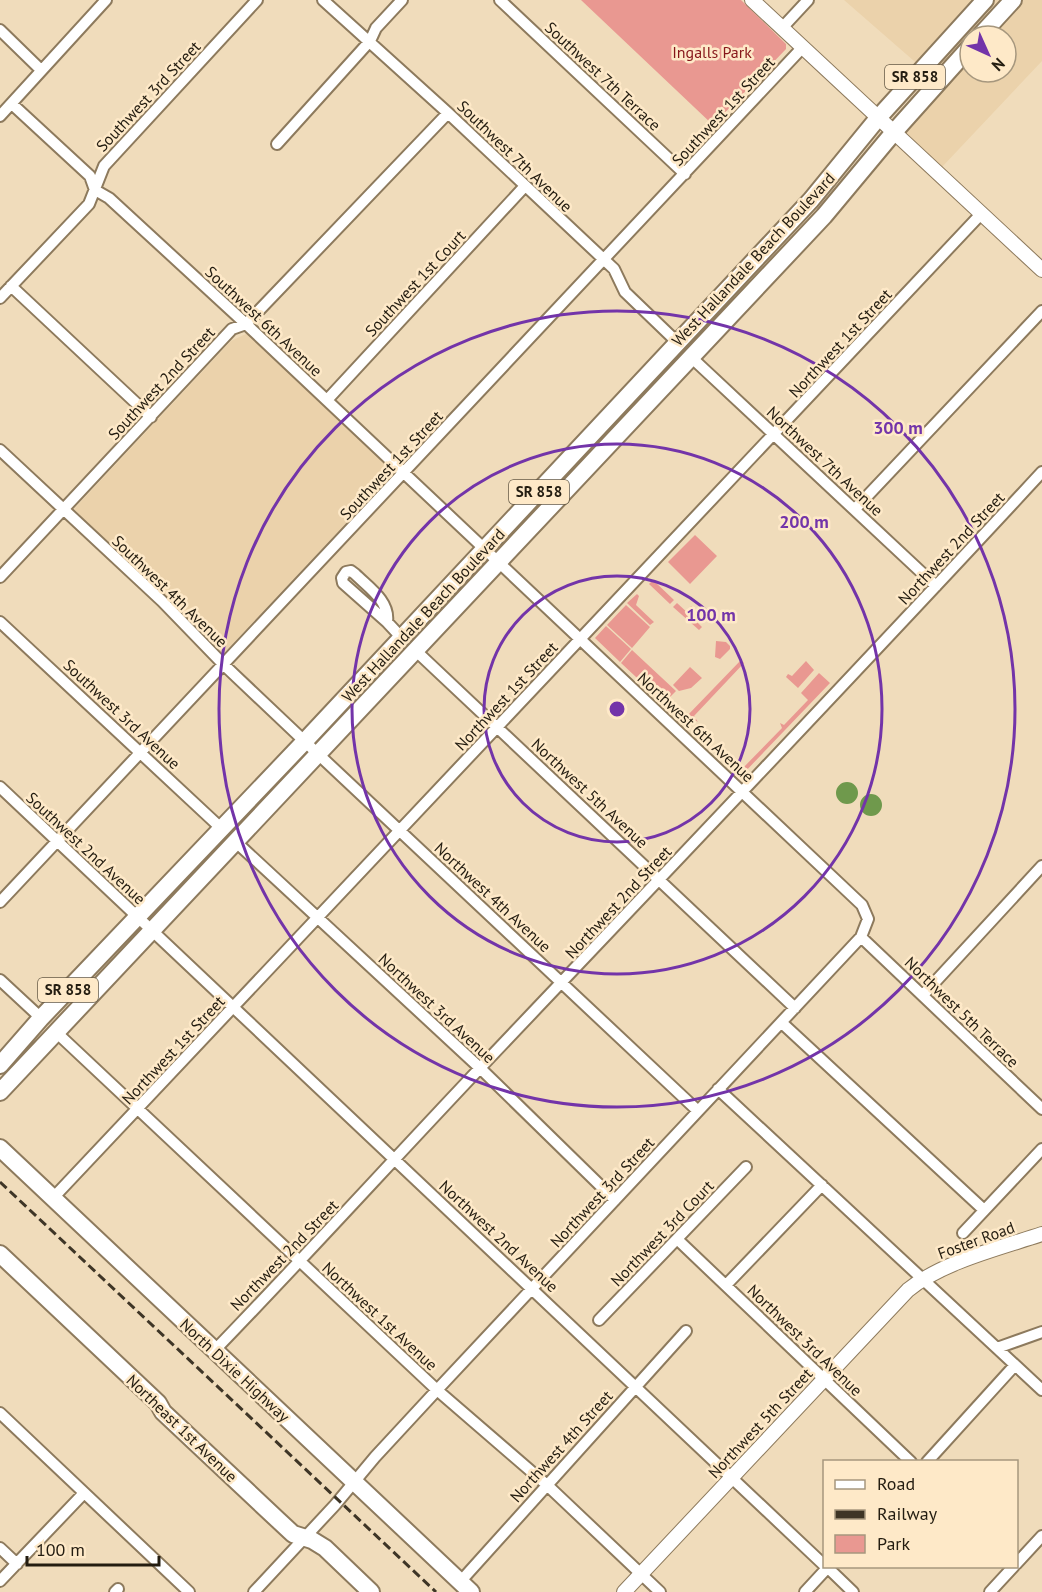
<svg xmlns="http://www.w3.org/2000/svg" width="1042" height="1592" font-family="'PT Sans',sans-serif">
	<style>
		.built { fill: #ebd2ab; fill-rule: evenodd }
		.green { fill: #e99891 }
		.water { fill: #6f994c }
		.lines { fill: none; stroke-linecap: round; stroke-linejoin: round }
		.minor-casing { stroke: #8d7a5d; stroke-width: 14 }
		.tertiary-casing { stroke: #8d7a5d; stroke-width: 16 }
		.primary-casing { stroke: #8d7a5d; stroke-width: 20 }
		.minor { stroke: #fff; stroke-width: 10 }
		.tertiary { stroke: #fff; stroke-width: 14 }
		.primary { stroke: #fff; stroke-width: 16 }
		.rail { stroke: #3e3526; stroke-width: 3; stroke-dasharray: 9 4.5; stroke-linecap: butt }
		.ring { fill: none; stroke: #7334a9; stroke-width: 3 }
		.labels { text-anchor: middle; stroke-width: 5; stroke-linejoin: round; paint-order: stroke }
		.shield { fill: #fee9c8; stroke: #655a47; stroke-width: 1.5 }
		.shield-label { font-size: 15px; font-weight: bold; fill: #231c10 }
		.park-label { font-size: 16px; fill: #861519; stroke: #fee9c8 }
		.street-label { font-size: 16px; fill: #231c10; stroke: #fee9c8 }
		.centre { fill: #7334a9; stroke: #fee9c8; stroke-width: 3 }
		.ring-label { font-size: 18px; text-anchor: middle; font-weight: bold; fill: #7334a9; stroke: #fee9c8; stroke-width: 5; stroke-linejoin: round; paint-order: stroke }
	</style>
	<rect width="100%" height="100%" fill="#f0dcbb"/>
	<!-- built -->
	<path class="built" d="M 844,0 L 1042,0 L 1042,61 L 942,167 L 904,131 L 945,88 ZM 970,36 L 1006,36 L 1006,72 L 970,72 Z
		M 248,333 L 394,472 L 223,654 L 74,509 L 231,341 Z"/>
	<!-- green -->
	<path class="green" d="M 581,0 L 741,0 L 786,44 L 786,49 L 713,125 Z
		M 695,535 L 717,556 L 690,584 L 668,562 Z
		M 653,580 L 674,600 L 670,604 L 649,584 Z
		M 637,594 L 639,596 L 636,605 L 654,622 L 650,625 L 627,603 Z
		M 677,603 L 690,615 L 690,607 L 692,606 L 693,618 L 702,627 L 699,630 L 673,607 Z
		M 626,605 L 650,627 L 632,648 L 607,625 Z
		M 606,626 L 631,649 L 620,662 L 595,638 Z
		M 716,641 L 726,642 L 730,646 L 730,649 L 720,659 L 715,657 Z
		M 632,650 L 676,691 L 664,703 L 621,663 Z
		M 741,660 L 744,663 L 694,716 L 698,722 L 692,718 L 689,722 L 685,718 Z
		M 806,661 L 814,670 L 798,688 L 786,677 L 788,674 L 792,676 Z
		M 690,667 L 702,678 L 691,688 L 679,691 L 673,685 Z
		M 819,673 L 830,683 L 741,776 L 733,768 L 736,766 L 741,770 L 782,728 L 780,723 L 784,725 L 808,700 L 801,693 Z"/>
	<!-- water -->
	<path class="water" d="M836 793a11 11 0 1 1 22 0a11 11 0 1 1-22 0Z
		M860 805a11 11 0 1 1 22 0a11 11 0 1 1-22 0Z"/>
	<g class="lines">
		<defs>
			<path id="minor" d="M 323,0 L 448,113 L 614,269 L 625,292 L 677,342
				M 500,0 L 685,174
				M 782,28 L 808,0
				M 0,30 L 41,70
				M 12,104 L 90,176 L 95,190 L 109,198 L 246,324 L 862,905 L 868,919 L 861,937 L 437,1390 L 375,1457 L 335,1505 L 254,1592
				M 0,116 L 106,0
				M 277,144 L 370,41 L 376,28 L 402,0
				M 11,286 L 151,417
				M 0,298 L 89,204 L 104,166 L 257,0
				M 692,358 L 936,586
				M 327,400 L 525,186
				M 0,450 L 162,601 L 223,664 L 318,754 L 698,1111
				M 855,509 L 1042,311
				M 0,577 L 232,329 L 246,324 L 448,113
				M 0,622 L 222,829
				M 387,622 C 390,601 368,587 355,574 L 351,571 L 346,572 L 342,578 L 343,583 L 387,622 L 401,637
				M 415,650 L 795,1008
				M 0,787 L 824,1565
				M 236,842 L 480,1068 L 615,1200
				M 0,902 L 802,48
				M 861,937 L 1042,1109
				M 0,980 L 41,1018
				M 923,995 L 1042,866
				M 782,1023 L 984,1210
				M 57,1033 L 437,1390 L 547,1485 L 660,1592
				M 718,1089 L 1042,1390
				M 53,1198 L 981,214
				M 963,1233 L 1042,1149
				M 678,1240 L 911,1462
				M 727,1284 L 822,1185
				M 599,1320 L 746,1167
				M 997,1348 L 1042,1332
				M 214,1351 C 304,1258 391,1162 480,1068 C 668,870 857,672 1042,472
				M 0,1413 L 189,1592
				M 927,1462 L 1015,1365
				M 0,1548 L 17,1564
				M 1016,1564 L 1042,1536
				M 826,1566 L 853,1592
				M 0,1581 L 84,1493
				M 460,1582 L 686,1331
				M 115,1592 L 118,1589
				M 805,1592 L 829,1566
				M 990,1592 L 1014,1566"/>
			<path id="tertiary" d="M 752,0 L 1042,270
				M 624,1592 L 908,1290 C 942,1262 1000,1248 1042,1234"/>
			<path id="primary" d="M 980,36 L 1013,0
				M 0,1065 L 41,1018 L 305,741 L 811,200 L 878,118 L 985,0
				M 0,1092 L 824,216 L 894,132 L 970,47
				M 0,1148 L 471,1592
				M 0,1254 L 158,1403 L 163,1412 L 278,1520 L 293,1534 L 312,1540 L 325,1548 L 371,1592"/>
		</defs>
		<!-- minor casing -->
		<use href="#minor" class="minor-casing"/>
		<!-- tertiary casing -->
		<use href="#tertiary" class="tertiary-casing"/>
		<!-- primary casing -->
		<use href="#primary" class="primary-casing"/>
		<!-- minor -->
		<use href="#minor" class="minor"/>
		<!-- tertiary -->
		<use href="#tertiary" class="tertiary"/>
		<!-- primary -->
		<use href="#primary" class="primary"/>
		<!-- rail -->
		<path class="rail" d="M 0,1182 L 436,1592"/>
	</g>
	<!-- distance rings -->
	<g class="ring">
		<circle cx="617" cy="709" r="133"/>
		<circle cx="617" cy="709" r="265"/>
		<circle cx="617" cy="709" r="398"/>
	</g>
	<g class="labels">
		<!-- shield labels -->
		<g class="shield">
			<rect x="885" y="65" width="60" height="24" rx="4.5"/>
			<rect x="509" y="480" width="60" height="24" rx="4.5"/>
			<rect x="38" y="978" width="60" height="24" rx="4.5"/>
		</g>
		<g class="shield-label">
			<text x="915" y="82">SR 858</text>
			<text x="539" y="497">SR 858</text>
			<text x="68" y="995">SR 858</text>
		</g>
		<!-- park labels -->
		<g class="park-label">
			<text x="712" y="58">Ingalls Park</text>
		</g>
		<!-- street labels -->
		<g class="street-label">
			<text transform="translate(603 76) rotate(43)" y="6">Southwest 7th Terrace</text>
			<text transform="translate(148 96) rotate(-47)" y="6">Southwest 3rd Street</text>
			<text transform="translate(723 111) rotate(-47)" y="6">Southwest 1st Street</text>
			<text transform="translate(515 156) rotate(44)" y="6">Southwest 7th Avenue</text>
			<text transform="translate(753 259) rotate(-47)" y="6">West Hallandale Beach Boulevard</text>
			<text transform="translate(415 283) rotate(-47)" y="6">Southwest 1st Court</text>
			<text transform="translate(264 321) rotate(43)" y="6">Southwest 6th Avenue</text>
			<text transform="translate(840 343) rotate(-47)" y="6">Northwest 1st Street</text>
			<text transform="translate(161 383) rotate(-47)" y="6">Southwest 2nd Street</text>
			<text transform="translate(825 461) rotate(43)" y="6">Northwest 7th Avenue</text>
			<text transform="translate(391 465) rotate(-47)" y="6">Southwest 1st Street</text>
			<text transform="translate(951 548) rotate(-47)" y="6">Northwest 2nd Street</text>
			<text transform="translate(170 591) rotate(44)" y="6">Southwest 4th Avenue</text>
			<text transform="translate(423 615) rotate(-47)" y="6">West Hallandale Beach Boulevard</text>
			<text transform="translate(506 696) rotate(-47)" y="6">Northwest 1st Street</text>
			<text transform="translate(122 714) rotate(43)" y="6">Southwest 3rd Avenue</text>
			<text transform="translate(696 727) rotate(43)" y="6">Northwest 6th Avenue</text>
			<text transform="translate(590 793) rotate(43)" y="6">Northwest 5th Avenue</text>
			<text transform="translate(86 848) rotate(43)" y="6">Southwest 2nd Avenue</text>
			<text transform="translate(493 897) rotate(43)" y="6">Northwest 4th Avenue</text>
			<text transform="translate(618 902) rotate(-47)" y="6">Northwest 2nd Street</text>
			<text transform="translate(437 1008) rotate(43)" y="6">Northwest 3rd Avenue</text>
			<text transform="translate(962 1012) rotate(44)" y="6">Northwest 5th Terrace</text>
			<text transform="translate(173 1050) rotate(-47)" y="6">Northwest 1st Street</text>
			<text transform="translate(602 1192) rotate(-47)" y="6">Northwest 3rd Street</text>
			<text transform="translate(662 1233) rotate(-46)" y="6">Northwest 3rd Court</text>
			<text transform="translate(499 1236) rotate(43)" y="6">Northwest 2nd Avenue</text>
			<text transform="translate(976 1240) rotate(-20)" y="6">Foster Road</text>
			<text transform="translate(284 1255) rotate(-46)" y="6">Northwest 2nd Street</text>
			<text transform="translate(380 1316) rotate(43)" y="6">Northwest 1st Avenue</text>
			<text transform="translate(805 1340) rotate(44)" y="6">Northwest 3rd Avenue</text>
			<text transform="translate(235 1370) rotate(43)" y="6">North Dixie Highway</text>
			<text transform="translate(760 1423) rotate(-47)" y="6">Northwest 5th Street</text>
			<text transform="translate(182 1428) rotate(44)" y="6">Northeast 1st Avenue</text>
			<text transform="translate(561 1446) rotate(-48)" y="6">Northwest 4th Street</text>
		</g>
	</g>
	<circle cx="617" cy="709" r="9" class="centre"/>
	<g class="ring-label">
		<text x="898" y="434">300 m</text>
		<text x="804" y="528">200 m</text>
		<text x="711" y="621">100 m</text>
	</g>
	<!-- legend -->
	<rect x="823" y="1460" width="195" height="108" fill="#fee9c8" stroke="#a6977e" stroke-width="1.5"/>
	<rect x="835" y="1480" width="30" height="9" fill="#ffffff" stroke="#a6977e" stroke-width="1.5"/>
	<text x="877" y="1490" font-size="18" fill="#231c10">Road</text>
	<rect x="835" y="1510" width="30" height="9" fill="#3e3526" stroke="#a6977e" stroke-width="1.5"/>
	<text x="877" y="1520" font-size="18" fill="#231c10">Railway</text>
	<rect x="835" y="1535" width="30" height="18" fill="#e99891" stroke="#a6977e" stroke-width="1.5"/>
	<text x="877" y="1550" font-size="18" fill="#231c10">Park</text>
	<!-- north arrow -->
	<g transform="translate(988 54) rotate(135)"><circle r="28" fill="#fee9c8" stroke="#a6977e" stroke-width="1.5"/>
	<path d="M0-4.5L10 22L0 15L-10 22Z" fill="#7334a9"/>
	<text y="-9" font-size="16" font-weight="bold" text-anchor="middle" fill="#231c10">N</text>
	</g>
	<!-- scale -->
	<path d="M27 1556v9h132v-9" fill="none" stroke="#231c10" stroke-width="3"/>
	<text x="36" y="1556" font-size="18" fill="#231c10" stroke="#fee9c8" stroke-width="4.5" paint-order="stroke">100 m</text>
</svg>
